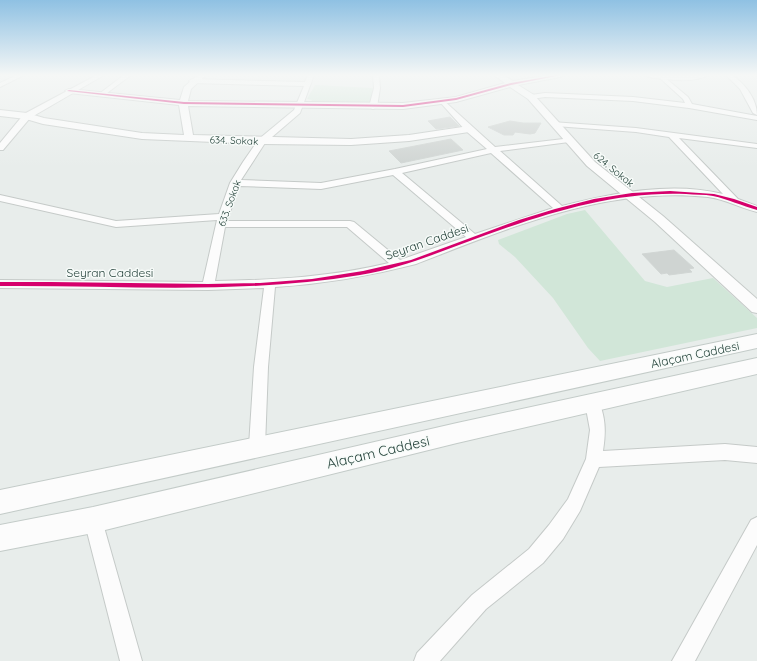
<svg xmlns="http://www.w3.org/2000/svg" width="757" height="661" font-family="Quicksand,sans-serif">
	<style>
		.green { fill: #d1e6d8 }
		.building { fill: #cfd4d2; stroke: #d1d6d4 }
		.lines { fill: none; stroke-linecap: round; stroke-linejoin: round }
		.minor-casing { stroke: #c5cac8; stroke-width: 2 }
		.tertiary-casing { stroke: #c5cac8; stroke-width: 2 }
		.secondary-casing { stroke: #c3cbc8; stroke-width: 2 }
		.minor { fill: #fcfcfc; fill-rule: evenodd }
		.tertiary { fill: #fcfcfc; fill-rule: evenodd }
		.secondary { fill: #fcfcfc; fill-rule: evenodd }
		.cycleway-casing { stroke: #f7fbf9; stroke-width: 2 }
		.cycleway { fill: #d6006c; fill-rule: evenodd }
		.labels { text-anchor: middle; stroke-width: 3; stroke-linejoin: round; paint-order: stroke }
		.far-street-label { font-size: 10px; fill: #24423a; stroke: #f7fbf9 }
		.street-label { font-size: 12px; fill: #24423a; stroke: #f7fbf9 }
		.near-street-label { font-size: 14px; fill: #24423a; stroke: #f7fbf9 }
	</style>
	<rect width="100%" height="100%" fill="#e8edeb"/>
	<!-- green -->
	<path class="green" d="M 315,85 L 373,88 L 370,104 L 309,104 L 312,100 L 307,99 Z
		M 585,210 L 645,281 L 667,287 L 713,278 L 757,318 L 757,328 L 600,361 L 588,348 L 553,298 L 515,257 L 499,244 L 498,240 L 567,214 Z"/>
	<!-- building -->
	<path class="building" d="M 450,117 L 459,126 L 436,129 L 428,121 Z
		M 510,121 L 523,123 L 541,123 L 535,133 L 530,134 L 515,132 L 513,135 L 504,135 L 488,127 Z
		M 451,139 L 463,150 L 401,163 L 389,151 Z
		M 674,250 L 694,268 L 689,269 L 692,272 L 669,275 L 667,273 L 661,274 L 642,254 Z"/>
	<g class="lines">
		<defs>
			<path id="minor" d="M 17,75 L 24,75 L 0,87 L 0,83 Z
				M 97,75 L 104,75 L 30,118 L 3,150 L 0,150 L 0,143 L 24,114 Z
				M 124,75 L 131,75 L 103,96 L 99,96 L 99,94 Z
				M 308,75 L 314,75 L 300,113 L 265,143 L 241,180 L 321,183 L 395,169 L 487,149 L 466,131 L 440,102 L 439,101 L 442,99 L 495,147 L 572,138 L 572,142 L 569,142 L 500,151 L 562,206 C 613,193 671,181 723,194 L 669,137 L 636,132 L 555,126 L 552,126 L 552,122 L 636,128 L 757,144 L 757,148 L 679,138 L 738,199 L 757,206 L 757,212 C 740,208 725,199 708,197 C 606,186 509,228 416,264 C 370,276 323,284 275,287 L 268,367 L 265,446 L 263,451 L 257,454 L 251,451 L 249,446 L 254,367 L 264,288 L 208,290 L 0,288 L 0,280 L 203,282 L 217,220 L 116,227 L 0,201 L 0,195 L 116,221 L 219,214 L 230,183 L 243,162 L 259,139 L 294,110 L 304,86 L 192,83 L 189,81 L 192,79 L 305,82 ZM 491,153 L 553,208 L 475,234 L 402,173 ZM 393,175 L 466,237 L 400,260 L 354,222 L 350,221 L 227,221 L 239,186 L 321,189 ZM 225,227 L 347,227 L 389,263 C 331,277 273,280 215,281 Z
				M 373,75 L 379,75 L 380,88 L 377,107 L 373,109 L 369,107 L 374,88 Z
				M 726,75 L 732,75 C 745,84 757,99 757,115 L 753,113 L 740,89 Z
				M 663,76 L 688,97 L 692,104 L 757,116 L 757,120 L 689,108 L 633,101 L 545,97 L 531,99 L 528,97 L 531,95 L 545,93 L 633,97 L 685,103 L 683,99 L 661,79 L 660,78 Z
				M 592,397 L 597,398 C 606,416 606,432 603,451 L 725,444 L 757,447 L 757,463 L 725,460 L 599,467 L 580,511 L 563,539 L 543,563 L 486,609 L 440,661 L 414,661 L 417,653 L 472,595 L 529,549 L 549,525 L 568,499 L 586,459 L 590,430 L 585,403 L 587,398 Z
				M 93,511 L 99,514 L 102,520 L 142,661 L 120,661 L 84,520 L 87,514 Z
				M 757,517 L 757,545 L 695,661 L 672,661 L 751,520 Z"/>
			<path id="tertiary" d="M 198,75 L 206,75 L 191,89 L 188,101 L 403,103 L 456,97 L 505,83 L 494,75 L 503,75 L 513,81 L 549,75 L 564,75 L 560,77 L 518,85 L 534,95 L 595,162 L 663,216 L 757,299 L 757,313 L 752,312 L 655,222 L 587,166 L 528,99 L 510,87 L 456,102 L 403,109 L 188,106 L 193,135 L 351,139 L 409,135 L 469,126 L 474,129 L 469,132 L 409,141 L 351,145 L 262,144 L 142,139 L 43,124 L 26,119 L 0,116 L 0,110 L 27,113 L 44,118 L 142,133 L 184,135 L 179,105 L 69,93 L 65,91 L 69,89 L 180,100 L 184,87 Z
				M 645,75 L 707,75 C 696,84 663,79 649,77 Z"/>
			<path id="secondary" d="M 757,334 L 757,348 L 0,514 L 0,490 Z
				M 757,358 L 757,374 L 457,443 L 93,533 L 0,551 L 0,525 L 93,507 L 457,423 Z"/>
		</defs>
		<!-- minor casing -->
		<use href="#minor" class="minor-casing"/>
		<!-- tertiary casing -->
		<use href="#tertiary" class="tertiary-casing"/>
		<!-- secondary casing -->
		<use href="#secondary" class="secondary-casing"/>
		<!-- minor -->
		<use href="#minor" class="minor"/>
		<!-- tertiary -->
		<use href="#tertiary" class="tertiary"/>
		<!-- secondary -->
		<use href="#secondary" class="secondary"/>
		<defs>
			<path id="cycleway" d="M 557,75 L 561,75 L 511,85 L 456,100 L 403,107 L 184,104 L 67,91 L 69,90 L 184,102 L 403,105 L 456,98 L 511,83 Z
				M 670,191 L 714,194 L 734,199 L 757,207 L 757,210 C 742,206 728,199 713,196 C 704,194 695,195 686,194 C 617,191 550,212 486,235 C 444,250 404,268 360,275 C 241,295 120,285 0,286 L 0,282 L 51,282 L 208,284 L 260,283 L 312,279 L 363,271 L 411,260 L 519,220 L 555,209 L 594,199 L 632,193 Z"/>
		</defs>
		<!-- cycleway casing -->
		<use href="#cycleway" class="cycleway-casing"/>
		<!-- cycleway -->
		<use href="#cycleway" class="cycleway"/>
	</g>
	<!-- sky -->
	<linearGradient id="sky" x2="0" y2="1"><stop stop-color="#8fc1e3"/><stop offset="0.45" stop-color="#f5f7f6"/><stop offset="1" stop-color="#f5f7f6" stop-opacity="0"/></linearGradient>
	<rect width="757" height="167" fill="url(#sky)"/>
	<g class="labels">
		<!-- far-street labels -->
		<g class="far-street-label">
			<text transform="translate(234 140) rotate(2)" y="4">634. Sokak</text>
			<text transform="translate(614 169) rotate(39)" y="4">624. Sokak</text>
			<text transform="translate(229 203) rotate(-70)" y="4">633. Sokak</text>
		</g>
		<!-- street labels -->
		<g class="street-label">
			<text transform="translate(427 242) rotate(-19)" y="4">Seyran Caddesi</text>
			<text x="110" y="277">Seyran Caddesi</text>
			<text transform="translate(695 355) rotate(-12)" y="4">Alaçam Caddesi</text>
		</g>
		<!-- near-street labels -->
		<g class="near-street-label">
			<text transform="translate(378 452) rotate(-13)" y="5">Alaçam Caddesi</text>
		</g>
	</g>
</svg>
